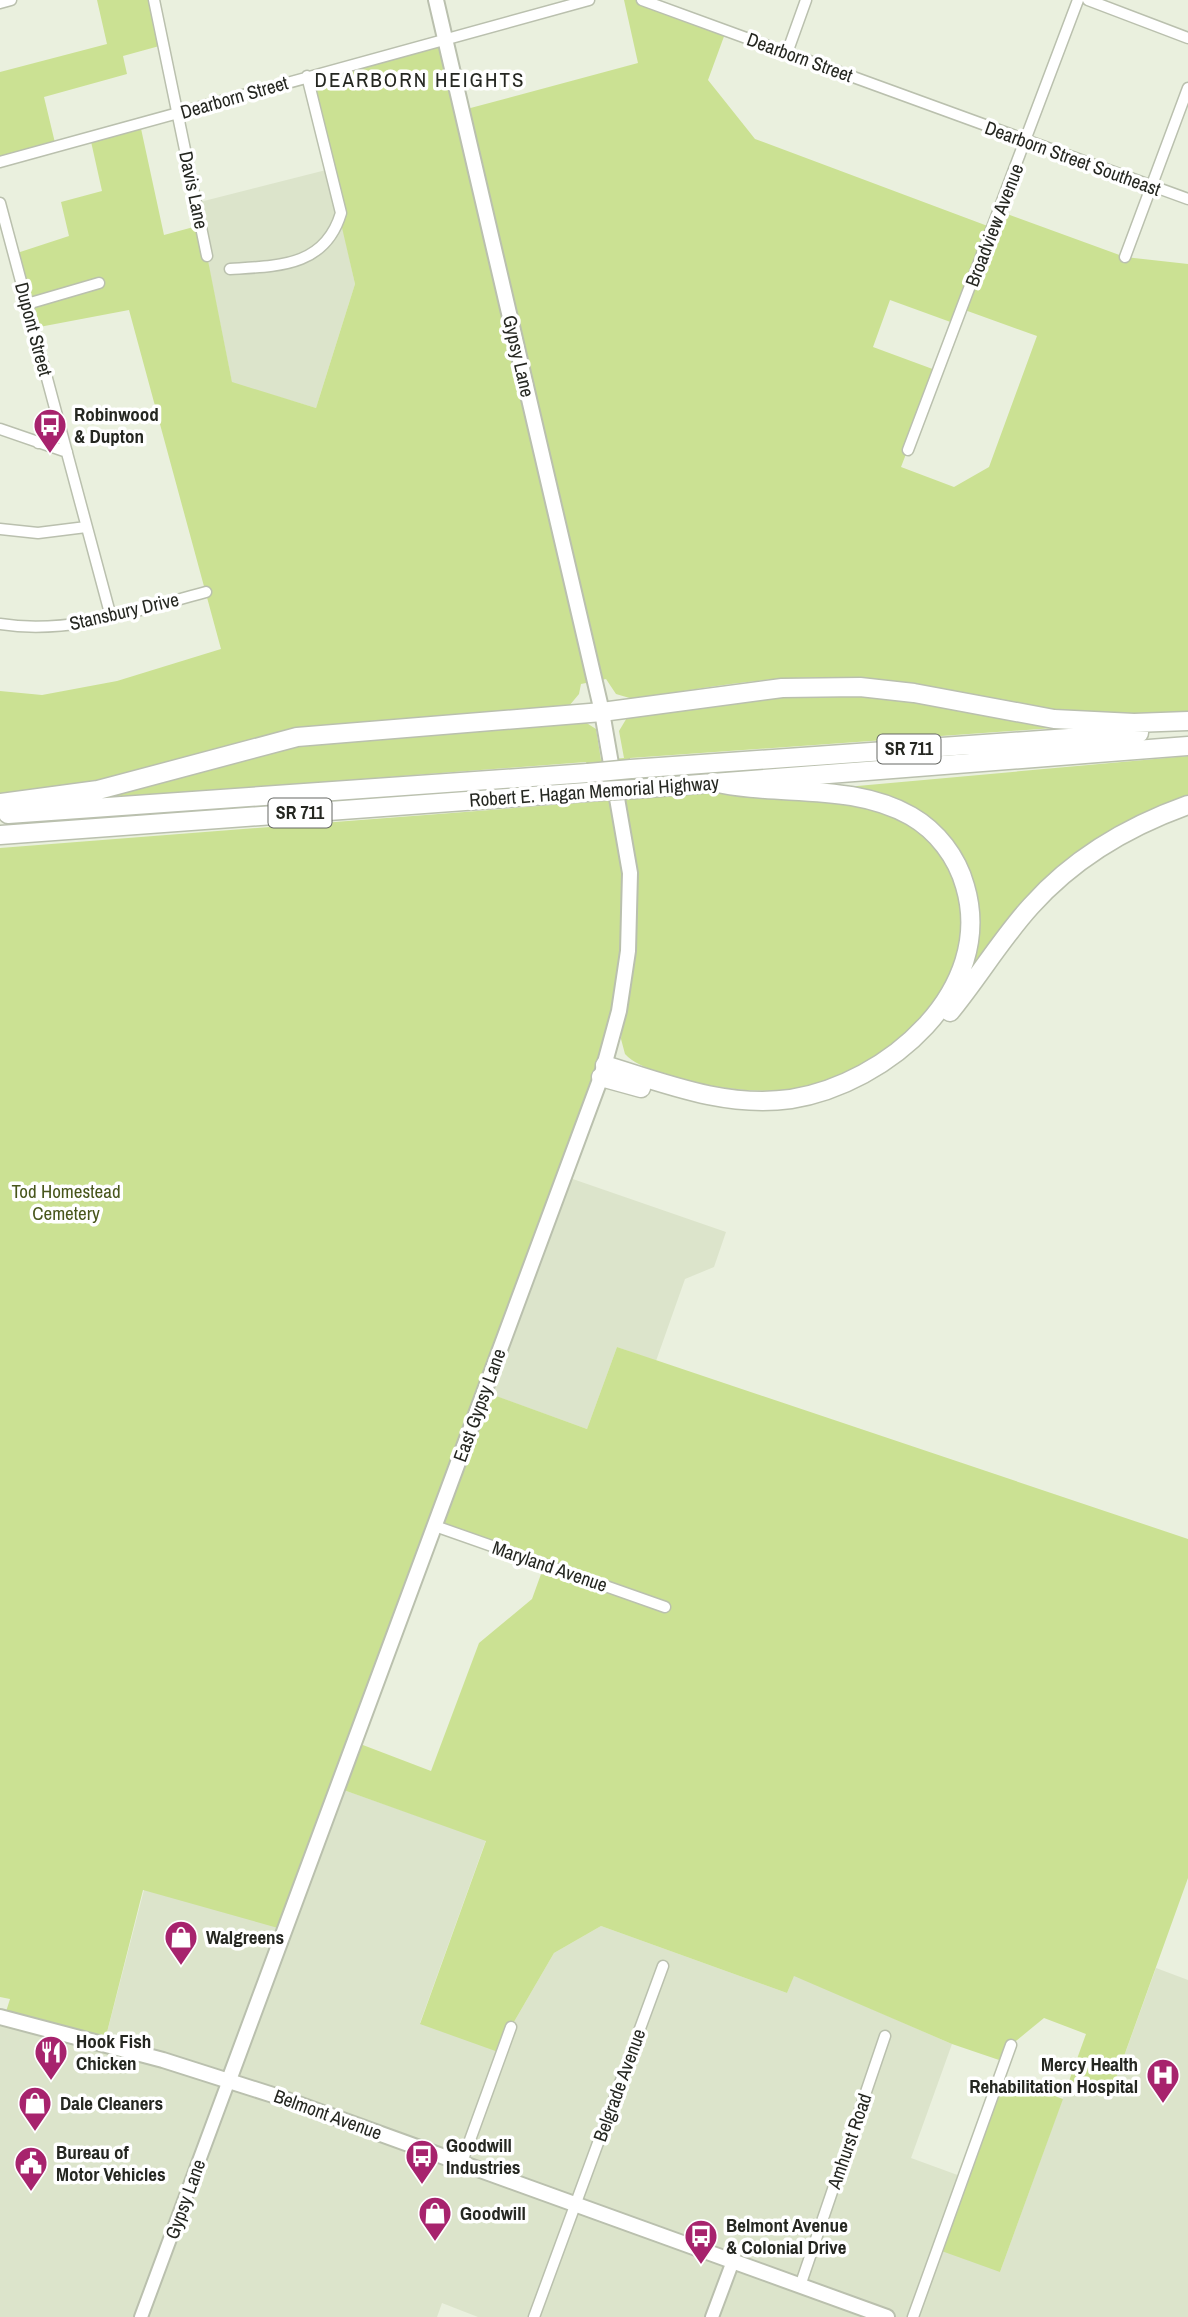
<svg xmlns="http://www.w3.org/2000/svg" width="1188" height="2317" font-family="'Archivo Narrow',sans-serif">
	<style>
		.built { fill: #dce4cb }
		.green { fill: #cbe193; fill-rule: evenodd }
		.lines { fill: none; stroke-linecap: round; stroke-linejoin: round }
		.minor-casing { stroke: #bac0ae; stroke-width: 13 }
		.tertiary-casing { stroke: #bac0ae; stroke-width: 16 }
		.secondary-casing { stroke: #bac0ae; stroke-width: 18 }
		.motorway-casing { stroke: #bac0ae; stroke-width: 21 }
		.minor { stroke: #fff; stroke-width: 10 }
		.tertiary { stroke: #fff; stroke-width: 12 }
		.secondary { stroke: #fff; stroke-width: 14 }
		.motorway { stroke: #fff; stroke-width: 18 }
		.motorway-bridge-casing { stroke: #bac0ae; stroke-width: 21; stroke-linecap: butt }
		.motorway-bridge { stroke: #fff; stroke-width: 18 }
		.labels { text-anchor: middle; stroke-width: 7; stroke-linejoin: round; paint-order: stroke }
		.shield { fill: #fff; stroke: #666864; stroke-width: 2 }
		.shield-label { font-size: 18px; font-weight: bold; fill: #252721 }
		.street-label { font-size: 19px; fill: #252721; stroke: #fff }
		.poi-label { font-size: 19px; font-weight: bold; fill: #252721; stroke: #fff; text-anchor: start }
		.park-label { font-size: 19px; fill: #48561c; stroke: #fff }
		.neighbourhood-label { font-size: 21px; letter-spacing: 2px; fill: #252721; stroke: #fff }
	</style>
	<rect width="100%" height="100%" fill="#eaf0de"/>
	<!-- built -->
	<path class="built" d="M 330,169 L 355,284 L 316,408 L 232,383 L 196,203 Z
		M 564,1176 L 726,1232 L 714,1267 L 685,1279 L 656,1361 L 617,1347 L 587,1429 L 484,1392 Z
		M 338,1788 L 486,1840 L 420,2023 L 511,2027 L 554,1953 L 601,1926 L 787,1993 L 794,1975 L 952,2044 L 911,2158 L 963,2177 L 1000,2272 L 1069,2081 L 1110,2095 L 1156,1968 L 1188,1980 L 1188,2317 L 478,2317 L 442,2303 L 437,2317 L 0,2317 L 0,2017 L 104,2044 L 144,1890 Z"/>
	<!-- green -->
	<path class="green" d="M 97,0 L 154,0 L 163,45 L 123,56 L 127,74 L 44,97 L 56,147 L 0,162 L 0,72 L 107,44 Z
		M 624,0 L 642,0 L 726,31 L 708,80 L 755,139 L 993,228 L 999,211 L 1125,257 L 1188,264 L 1188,713 C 1142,715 1096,716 1050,711 C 978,702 907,682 834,678 C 767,675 699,689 633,699 L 616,694 L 606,679 L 581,684 L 579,694 L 569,706 L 291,732 L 62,789 L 0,795 L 0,691 L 42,695 L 117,681 L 221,649 L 129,310 L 34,328 L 14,254 L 69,236 L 61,202 L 102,191 L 90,137 L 140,124 L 164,235 L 201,225 L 232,382 L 316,408 L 355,284 L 307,76 L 445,39 L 463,110 L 638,63 ZM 890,300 L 956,324 L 962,309 L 1037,336 L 989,467 L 954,487 L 901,467 L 938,371 L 873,347 Z
		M 783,695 L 886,696 L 1054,724 L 1054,728 L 630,758 L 631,769 L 588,773 L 586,762 L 88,800 L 296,743 L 585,722 L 596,729 L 601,760 L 624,758 L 619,731 L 628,716 Z
		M 1188,756 L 1188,800 L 1113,835 L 965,978 L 971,960 L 949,843 L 835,788 Z
		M 708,793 C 767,795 836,790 891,814 C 922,827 943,849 955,880 C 957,888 963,897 964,905 C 965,913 962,923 961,931 C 960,941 961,953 958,963 C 946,1005 890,1051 853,1071 C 804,1096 750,1094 698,1083 C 677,1078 640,1070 625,1054 L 621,1039 L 622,1024 L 485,1392 L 587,1429 L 617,1347 L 1188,1539 L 1188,1878 L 1110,2095 L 1069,2081 L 1086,2034 L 1044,2018 L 1011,2045 L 1005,2062 L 952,2044 L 794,1976 L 787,1993 L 601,1926 L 554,1953 L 511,2027 L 501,2053 L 420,2024 L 486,1841 L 338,1788 L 285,1930 L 143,1890 L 104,2044 L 4,2018 L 10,1999 L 0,1997 L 0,848 ZM 435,1526 L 545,1563 L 532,1599 L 479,1643 L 431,1771 L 355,1742 Z
		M 1000,2076 L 1063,2099 L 1000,2272 L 936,2249 Z"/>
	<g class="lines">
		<defs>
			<path id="minor" d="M 154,0 L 207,256
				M 642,0 L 1188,199
				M 1088,0 L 1188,38
				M 0,3 L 11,0
				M 787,53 L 806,0
				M 0,162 L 589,0
				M 0,203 L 111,617
				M 1125,257 L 1188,88
				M 230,269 C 278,266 325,267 341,213 L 307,76
				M 27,304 L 99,283
				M 0,429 L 67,452
				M 38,443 L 59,424
				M 908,450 L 1078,0
				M 0,529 L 38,533 L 86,527
				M 0,624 C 71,635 138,610 206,592
				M 435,1526 L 665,1607
				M 462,2162 L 511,2027
				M 800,2286 L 885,2036
				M 534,2317 L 663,1966
				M 913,2317 L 1011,2045"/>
			<path id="tertiary" d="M 141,2317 L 229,2080
				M 712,2317 L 733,2261"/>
			<path id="secondary" d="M 0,2017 L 163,2060 L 273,2095 L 887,2317
				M 229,2080 L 601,1077 L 619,1011 L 628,951 L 630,873 L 602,712 L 436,0"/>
			<path id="motorway" d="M 631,769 L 1139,733
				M 635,789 L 1188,746
				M 0,803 L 98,790 L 297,737 L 602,712 L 782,688 L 860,687 L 914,693 L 1054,719 L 1134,723 L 1188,721
				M 8,814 L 588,773
				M 0,835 L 601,791
				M 950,1012 C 978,978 1001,939 1031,906 C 1073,859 1129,826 1188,805
				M 605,1065 C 666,1084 726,1108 791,1099 C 887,1084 996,990 965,886 C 957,857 937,831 911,816 C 851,782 778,797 713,782
				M 601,1077 L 641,1088"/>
		</defs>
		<!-- minor casing -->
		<use href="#minor" class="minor-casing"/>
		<!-- tertiary casing -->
		<use href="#tertiary" class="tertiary-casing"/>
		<!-- secondary casing -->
		<use href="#secondary" class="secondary-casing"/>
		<!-- motorway casing -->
		<use href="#motorway" class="motorway-casing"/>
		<!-- minor -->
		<use href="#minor" class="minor"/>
		<!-- tertiary -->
		<use href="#tertiary" class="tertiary"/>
		<!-- secondary -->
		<use href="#secondary" class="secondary"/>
		<!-- motorway -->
		<use href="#motorway" class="motorway"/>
		<defs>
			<path id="motorway-bridge" d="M 588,773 L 631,769
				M 601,791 L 635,789"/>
		</defs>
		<!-- motorway-bridge casing -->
		<use href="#motorway-bridge" class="motorway-bridge-casing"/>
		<!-- motorway-bridge -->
		<use href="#motorway-bridge" class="motorway-bridge"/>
	</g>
	<!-- icons -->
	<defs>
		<symbol id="bus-pin" viewBox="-11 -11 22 30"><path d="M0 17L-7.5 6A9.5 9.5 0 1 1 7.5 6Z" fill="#a7236d" stroke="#fff"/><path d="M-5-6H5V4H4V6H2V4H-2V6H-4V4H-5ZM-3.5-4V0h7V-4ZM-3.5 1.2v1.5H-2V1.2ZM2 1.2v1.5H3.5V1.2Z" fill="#fff"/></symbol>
		<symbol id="shop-pin" viewBox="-11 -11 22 30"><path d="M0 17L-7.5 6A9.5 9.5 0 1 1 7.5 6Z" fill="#a7236d" stroke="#fff"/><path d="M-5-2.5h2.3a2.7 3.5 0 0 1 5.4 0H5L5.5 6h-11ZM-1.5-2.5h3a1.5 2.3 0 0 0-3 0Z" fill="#fff"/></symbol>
		<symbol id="restaurant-pin" viewBox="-11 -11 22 30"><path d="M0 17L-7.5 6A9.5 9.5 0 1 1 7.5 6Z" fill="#a7236d" stroke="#fff"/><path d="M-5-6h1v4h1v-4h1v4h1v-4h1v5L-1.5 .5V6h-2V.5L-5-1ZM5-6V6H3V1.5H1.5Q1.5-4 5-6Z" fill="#fff"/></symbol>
		<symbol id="hospital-pin" viewBox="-11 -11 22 30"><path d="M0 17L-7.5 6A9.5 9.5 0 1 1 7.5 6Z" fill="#a7236d" stroke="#fff"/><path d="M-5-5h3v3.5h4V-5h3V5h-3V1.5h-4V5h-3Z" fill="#fff"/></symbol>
		<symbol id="civic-pin" viewBox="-11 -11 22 30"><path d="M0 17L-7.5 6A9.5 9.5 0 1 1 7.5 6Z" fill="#a7236d" stroke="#fff"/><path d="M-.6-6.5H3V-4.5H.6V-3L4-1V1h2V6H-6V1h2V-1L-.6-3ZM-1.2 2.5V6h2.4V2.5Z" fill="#fff"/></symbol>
	</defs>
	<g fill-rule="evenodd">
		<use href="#bus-pin" x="31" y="406" width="38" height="52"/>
		<use href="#shop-pin" x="162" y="1918" width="38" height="52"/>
		<use href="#restaurant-pin" x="32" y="2033" width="38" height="52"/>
		<use href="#hospital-pin" x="1144" y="2056" width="38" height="52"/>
		<use href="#shop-pin" x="16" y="2084" width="38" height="52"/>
		<use href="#bus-pin" x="403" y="2137" width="38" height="52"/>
		<use href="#civic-pin" x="12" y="2144" width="38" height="52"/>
		<use href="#shop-pin" x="416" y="2194" width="38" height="52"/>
		<use href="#bus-pin" x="682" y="2217" width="38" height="52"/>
	</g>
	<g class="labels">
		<!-- shield labels -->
		<g class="shield">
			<rect x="877.5" y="734.5" width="63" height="29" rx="5"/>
			<rect x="268.5" y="798.5" width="63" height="29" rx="5"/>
		</g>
		<g class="shield-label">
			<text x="909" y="755">SR 711</text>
			<text x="300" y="819">SR 711</text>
		</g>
		<!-- street labels -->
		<g class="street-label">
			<text transform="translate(800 57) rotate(20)" y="7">Dearborn Street</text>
			<text transform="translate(234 97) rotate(-16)" y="7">Dearborn Street</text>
			<text transform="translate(1073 158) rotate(20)" y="7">Dearborn Street Southeast</text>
			<text transform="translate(194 190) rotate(78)" y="7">Davis Lane</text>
			<text transform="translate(994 225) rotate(-69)" y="7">Broadview Avenue</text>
			<text transform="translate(34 329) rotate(75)" y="7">Dupont Street</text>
			<text transform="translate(519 356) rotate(77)" y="7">Gypsy Lane</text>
			<text transform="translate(124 611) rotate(-13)" y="7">Stansbury Drive</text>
			<text transform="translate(594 791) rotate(-4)" y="7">Robert E. Hagan Memorial Highway</text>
			<text transform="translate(479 1405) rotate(-70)" y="7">East Gypsy Lane</text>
			<text transform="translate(550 1566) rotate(19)" y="7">Maryland Avenue</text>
			<text transform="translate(619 2085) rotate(-70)" y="7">Belgrade Avenue</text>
			<text transform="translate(328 2114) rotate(20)" y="7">Belmont Avenue</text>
			<text transform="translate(849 2141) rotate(-71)" y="7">Amhurst Road</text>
			<text transform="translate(185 2199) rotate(-70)" y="7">Gypsy Lane</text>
		</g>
		<!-- poi labels -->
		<g class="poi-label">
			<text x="74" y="421">Robinwood<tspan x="74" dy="22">&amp; Dupton</tspan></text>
			<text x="206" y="1944">Walgreens</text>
			<text x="76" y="2048">Hook Fish<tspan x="76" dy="22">Chicken</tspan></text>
			<text x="1138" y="2071" text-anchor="end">Mercy Health<tspan x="1138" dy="22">Rehabilitation Hospital</tspan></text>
			<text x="60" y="2110">Dale Cleaners</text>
			<text x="446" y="2152">Goodwill<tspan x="446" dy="22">Industries</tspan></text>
			<text x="56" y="2159">Bureau of<tspan x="56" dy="22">Motor Vehicles</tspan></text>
			<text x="460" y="2220">Goodwill</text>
			<text x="726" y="2232">Belmont Avenue<tspan x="726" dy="22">&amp; Colonial Drive</tspan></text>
		</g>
		<!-- park labels -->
		<g class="park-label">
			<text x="66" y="1198">Tod Homestead<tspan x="66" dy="22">Cemetery</tspan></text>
		</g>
		<!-- neighbourhood labels -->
		<g class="neighbourhood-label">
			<text x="420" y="87">DEARBORN HEIGHTS</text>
		</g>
	</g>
</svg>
